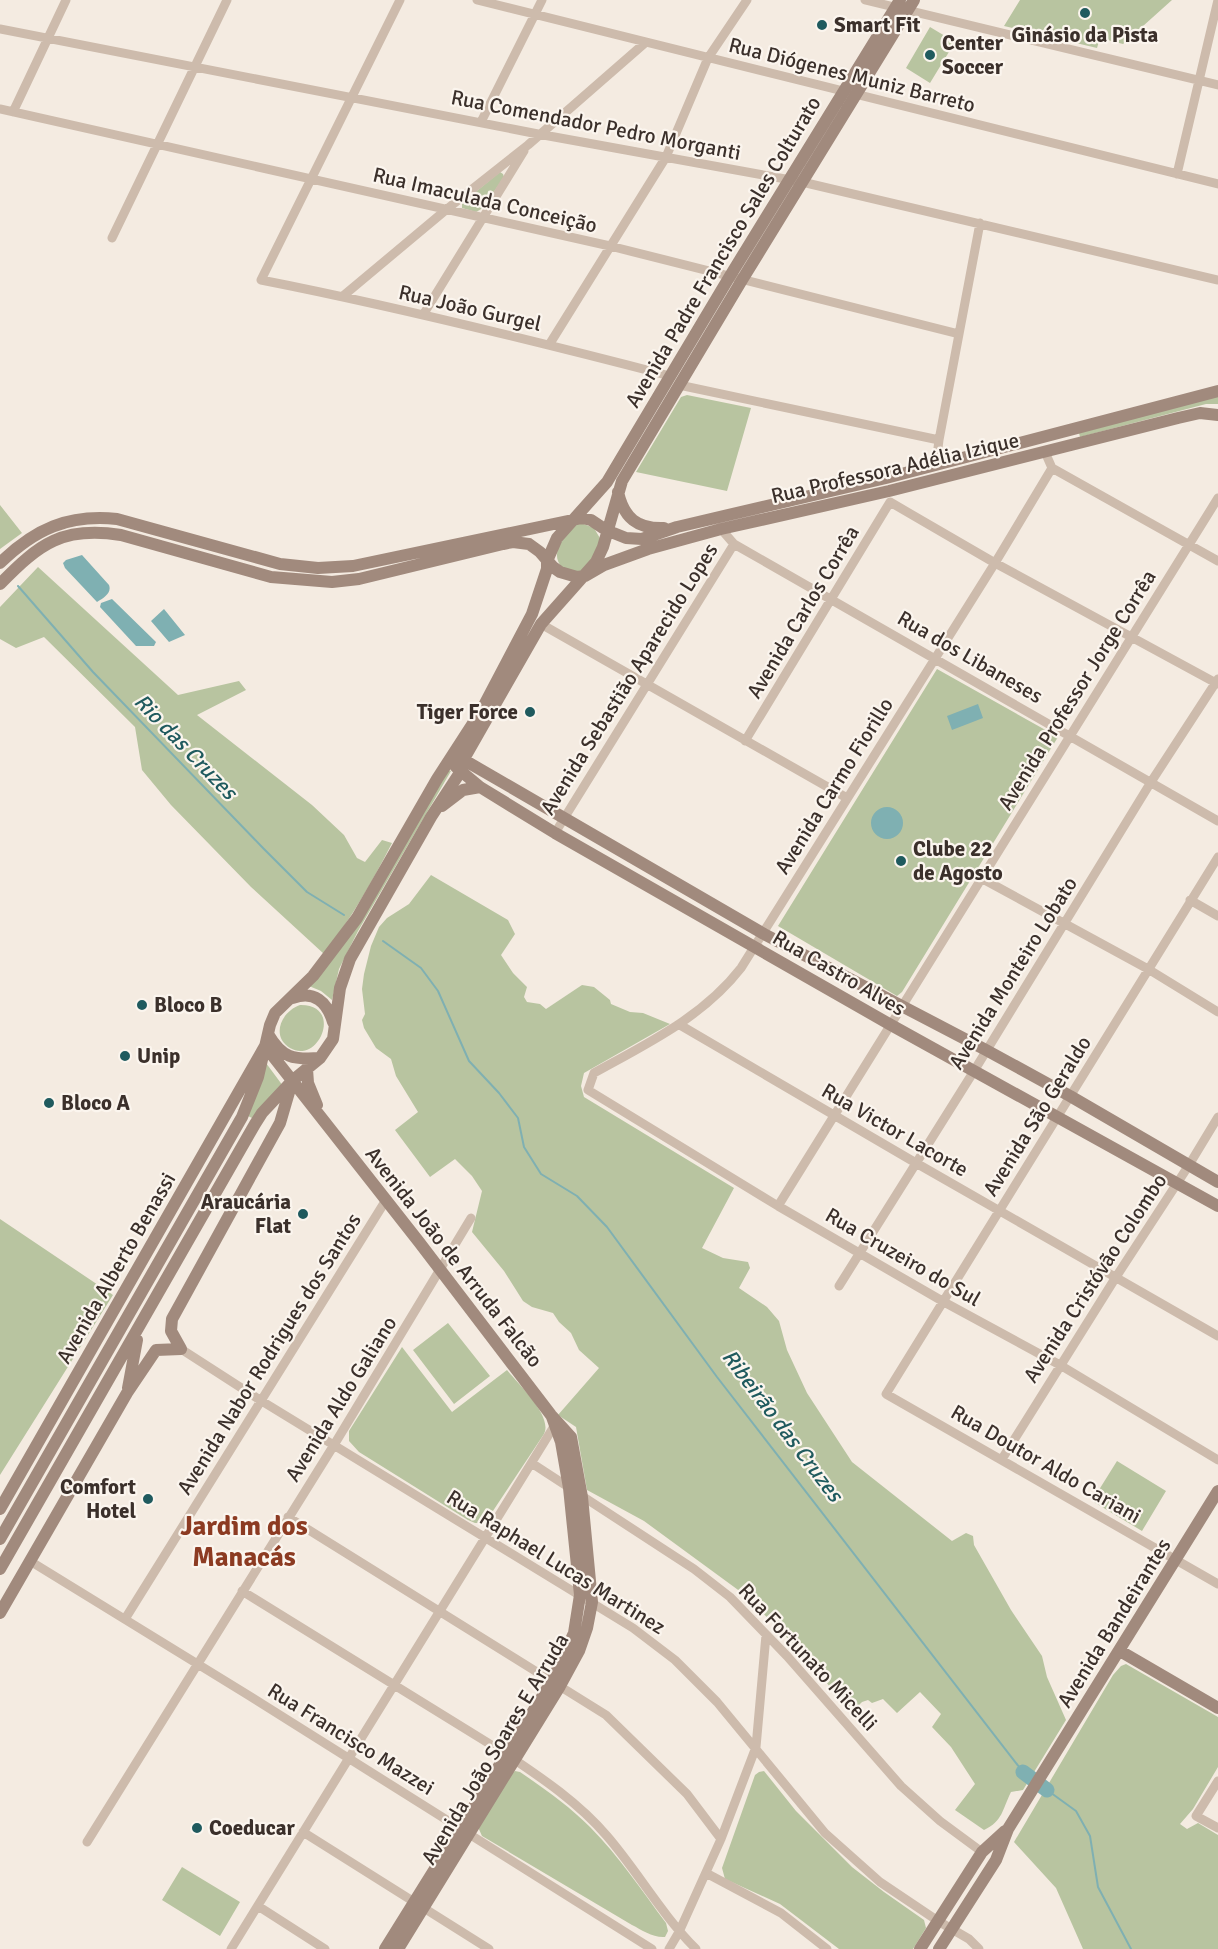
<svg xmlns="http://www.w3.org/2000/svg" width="1218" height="1949" font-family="Signika,sans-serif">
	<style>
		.green { fill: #b8c4a0 }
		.water { fill: #7fb0b2 }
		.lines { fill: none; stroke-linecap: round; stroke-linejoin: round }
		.stream { stroke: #7fb0b2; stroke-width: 2 }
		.river { stroke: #7fb0b2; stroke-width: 15 }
		.street { stroke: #cdbbac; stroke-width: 9 }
		.secondary { stroke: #a18a7d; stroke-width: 12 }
		.poi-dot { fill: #1f5a5e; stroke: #fbf5ee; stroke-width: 2 }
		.labels { text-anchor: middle; stroke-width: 4.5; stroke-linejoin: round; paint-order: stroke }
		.poi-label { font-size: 21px; font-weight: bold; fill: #3b302b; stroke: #fbf5ee; text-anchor: start }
		.street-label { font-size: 21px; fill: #3b302b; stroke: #fbf5ee }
		.water-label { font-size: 22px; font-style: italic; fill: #1f5a5e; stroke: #fbf5ee }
		.district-label { font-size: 27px; font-weight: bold; fill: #8c3b22; stroke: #fbf5ee }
	</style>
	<rect width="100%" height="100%" fill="#f4ebe1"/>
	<!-- green -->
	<path class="green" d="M 1020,0 L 1172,0 L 1123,44 L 1100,38 L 1097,48 L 1004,26 Z
		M 930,27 L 955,42 L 930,83 L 906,68 Z
		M 500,172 L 503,174 L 504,177 L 483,208 L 476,212 L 462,208 L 462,203 Z
		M 687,395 L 751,408 L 727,491 L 636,472 L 681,397 Z
		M 1218,396 L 1218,404 L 1206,404 L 1080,437 L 1079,433 Z
		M 0,505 L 22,533 L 0,549 Z
		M 581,523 L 594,528 L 601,540 L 591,561 L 580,573 L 562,568 C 549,552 564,538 574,524 Z
		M 38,567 L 178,695 L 239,681 L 246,690 L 197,715 L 312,805 L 344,835 L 357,858 L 365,862 L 382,840 L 392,843 C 371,884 352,917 324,954 L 251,887 L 171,805 L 142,770 L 135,727 L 44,637 L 16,648 L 0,639 L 0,607 Z
		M 937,669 L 1058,737 L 902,992 L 897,996 L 778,926 Z
		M 447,770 L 451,771 L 358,931 L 339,969 L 332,1000 L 321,991 L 309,986 Z
		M 431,875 L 508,920 L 515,934 L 501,955 L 513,973 L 527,987 L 524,997 L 527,1002 L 540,1004 L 546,1009 L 582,985 L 594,987 L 610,1000 L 611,1004 L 630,1012 L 643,1013 L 670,1024 L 584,1073 L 581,1086 L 584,1097 L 734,1188 L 702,1248 L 723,1258 L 748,1262 L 750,1268 L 739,1288 L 767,1307 L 779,1321 L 787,1350 L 807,1393 L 852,1462 L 952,1541 L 966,1533 L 973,1536 L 974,1545 L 1011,1610 L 1042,1656 L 1047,1677 L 1066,1720 L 1023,1790 L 1011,1792 C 1002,1810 1003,1821 984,1830 L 955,1810 L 975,1784 L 951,1747 L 932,1727 L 941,1714 L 920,1692 L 897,1713 L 883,1699 L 872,1703 L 868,1700 L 862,1702 L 854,1710 L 848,1710 L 808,1659 L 745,1595 L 644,1521 L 587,1490 L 576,1427 L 558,1415 L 599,1368 L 579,1350 L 571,1333 L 559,1322 L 553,1313 L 532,1307 L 523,1301 L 504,1271 L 472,1232 L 482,1191 L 472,1176 L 455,1159 L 430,1177 L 395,1130 L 418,1112 L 396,1076 L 391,1059 L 376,1048 L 364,1028 L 362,1020 L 365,1014 L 362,989 L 364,974 L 371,946 L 379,927 L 387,918 L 409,904 Z
		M 300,1005 C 344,1004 319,1065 290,1048 C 270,1036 282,1011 300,1005 Z
		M 266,1063 L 283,1086 L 254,1119 L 248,1116 Z
		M 0,1219 L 113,1295 L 0,1475 Z
		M 448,1323 L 490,1376 L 454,1404 L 413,1350 Z
		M 402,1347 L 452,1412 L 507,1370 C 519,1385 553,1416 544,1434 L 485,1523 L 475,1523 L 468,1520 L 359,1452 L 349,1441 L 349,1431 Z
		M 1117,1461 L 1166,1491 L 1142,1531 L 1092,1501 Z
		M 1126,1664 L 1218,1717 L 1218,1767 L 1193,1809 L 1180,1824 L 1187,1829 L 1198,1823 L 1218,1835 L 1218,1949 L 1083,1949 L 1056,1888 L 1014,1842 L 1113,1675 L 1121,1666 Z
		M 515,1771 L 520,1772 C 545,1789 569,1806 590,1827 C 619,1856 642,1891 666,1923 L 668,1931 L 665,1937 C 653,1938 642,1930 632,1925 L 482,1836 L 478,1827 L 511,1774 Z
		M 764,1771 L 796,1811 L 852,1867 L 884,1892 L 924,1920 L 926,1928 L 913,1949 L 839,1949 L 780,1904 L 725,1879 L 722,1868 L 755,1775 L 759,1772 Z
		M 182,1867 L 240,1902 L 220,1936 L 162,1900 Z"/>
	<!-- water -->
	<path class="water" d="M 82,555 L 109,585 C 112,593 104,598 97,602 L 65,568 L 63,563 L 66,560 Z
		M 112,599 L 156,642 L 154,646 L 136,646 L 100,607 L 101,603 Z
		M 164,609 L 185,635 L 169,642 L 151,621 Z
		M 978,704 L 983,718 L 952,730 L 947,716 Z
		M871 823a16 16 0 1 1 32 0a16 16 0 1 1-32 0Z"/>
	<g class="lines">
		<!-- stream -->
		<path class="stream" d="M 18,586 L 93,672 L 263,848 L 307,892 L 344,915
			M 383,941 L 421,968 L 438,991 L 469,1061 L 499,1093 L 518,1118 L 524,1147 L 541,1174 L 577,1196 L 607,1227 L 717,1377 L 1023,1772
			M 1047,1790 L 1076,1811 L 1090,1836 L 1098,1887 L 1131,1949"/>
		<!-- river -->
		<path class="river" d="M 1023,1772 L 1047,1790"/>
		<!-- street -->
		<path class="street" d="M 400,0 L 261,280 C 399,307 535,341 670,376
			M 477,0 L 1218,184
			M 865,0 L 1218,85
			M 0,29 L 538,134 L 802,182 L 1218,280
			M 0,109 L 610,246 L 959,334
			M 13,112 L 66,0
			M 481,122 L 542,0
			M 1177,174 L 1218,0
			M 112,238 L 227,0
			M 343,296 L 447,209 L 528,145 L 646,42
			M 423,315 L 524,151
			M 549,345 L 666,157 L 708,58 L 747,0
			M 679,385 L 939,440
			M 1045,452 L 1052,468 L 1218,561
			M 936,464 L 939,440 L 980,223
			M 1052,468 L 995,563 L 741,968 C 703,1017 648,1043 594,1073 L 588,1090 L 778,1206 L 944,1302 L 1060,1365 L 1218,1460
			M 721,529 L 734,544 L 1218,821
			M 541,624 L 847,798
			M 745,741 L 890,502 L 995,563 L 1218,684
			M 555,833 L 734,544
			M 1218,857 L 886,1394 L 1218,1584
			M 981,878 L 1148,969 L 1218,1012
			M 1190,900 L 1218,916
			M 680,1025 L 916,1163 L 1218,1336
			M 778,1206 L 1218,498
			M 839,1286 L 974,1071 L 1151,782 L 1218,679
			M 181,1349 L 260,1400 L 633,1628 L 675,1660 L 717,1702 L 825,1833 L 880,1882 L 938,1921 L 969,1939 L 979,1949
			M 1002,1459 L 1116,1277 L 1189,1165 L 1218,1117
			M 533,1464 L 694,1569 L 730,1597 L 787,1656 L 901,1786 L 940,1821 L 982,1852
			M 288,1517 L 606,1715 L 687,1794 L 721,1839
			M 30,1561 L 248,1695 L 652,1949
			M 242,1591 L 506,1754 C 542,1778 579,1803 607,1836 C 638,1872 662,1915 696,1949
			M 125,1619 L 386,1200
			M 1218,1781 L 1196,1816 L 1218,1828
			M 303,1832 L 489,1949
			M 87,1842 L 334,1445 L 471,1218
			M 706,1873 L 781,1913 L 827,1949
			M 258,1906 L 325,1949
			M 231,1949 L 556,1423
			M 669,1949 L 679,1932 L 721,1839 L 756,1747 L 766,1635"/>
		<!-- secondary -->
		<path class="secondary" d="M 618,492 C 624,518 637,529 664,528
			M 0,563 C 35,529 68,514 117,519 L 280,564 L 318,568 L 353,566 L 582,518 L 591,520 L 606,530 L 626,538 L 642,539 L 677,527 L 886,478 L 1218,391
			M 0,584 C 40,543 63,526 121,535 L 271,577 L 332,582 L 359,579 L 503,544 L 513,542 L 529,544 L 540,552 L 553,567 L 560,572 L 577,577 L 585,576 L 604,565 L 648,549 L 721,529 L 889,491 L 1178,418 L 1200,413 L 1218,415
			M 457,759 L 464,760 L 764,934 L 986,1050 L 1070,1096 L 1218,1182
			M 456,767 L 480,787 L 555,833 L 891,1025 L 1218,1206
			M 442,806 L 463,790 L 480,787
			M 293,998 C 314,990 327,1002 333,1022
			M 268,1034 C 282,1058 293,1060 320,1058
			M 307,1069 L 308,1083 L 317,1105
			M 181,1349 L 171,1331 L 172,1319 L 280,1123 L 292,1082
			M 128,1388 L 137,1340
			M 0,1509 L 265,1046 L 419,1242 L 551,1415 L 571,1437 L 582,1497 L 592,1602 L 587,1628 L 579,1651 L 560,1686 L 398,1949
			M 0,1539 L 242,1117 L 258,1077 L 270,1025 L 275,1013 L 313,976 L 357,918 L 437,779 L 481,711 L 532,614 L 547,569 L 547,561 L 557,538 L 607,482 L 730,276 L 900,0
			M 0,1569 L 255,1124 L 262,1113 L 292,1081 L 320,1058 L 333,1039 L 340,988 L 350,959 L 431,817 L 461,771 L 465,757 L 541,624 L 596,562 L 603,547 L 622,481 L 742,280 L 914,0
			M 0,1613 L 127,1393 L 156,1350 L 181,1349
			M 1120,1651 L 1218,1708
			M 385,1949 L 552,1681 L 574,1633 L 580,1595 L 569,1488 L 561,1442 L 552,1417
			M 920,1949 L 982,1852 L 1005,1831
			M 939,1949 L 996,1860 L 1008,1829 L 1218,1491"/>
	</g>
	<!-- markers -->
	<g class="poi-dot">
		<circle cx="1085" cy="13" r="6"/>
		<circle cx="822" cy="25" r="6"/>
		<circle cx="930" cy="55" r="6"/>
		<circle cx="530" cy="712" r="6"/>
		<circle cx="901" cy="861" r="6"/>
		<circle cx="142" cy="1005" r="6"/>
		<circle cx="125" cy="1056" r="6"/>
		<circle cx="49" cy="1103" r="6"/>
		<circle cx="303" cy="1214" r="6"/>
		<circle cx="148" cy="1499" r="6"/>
		<circle cx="197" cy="1828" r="6"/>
	</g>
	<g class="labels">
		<!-- poi labels -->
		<g class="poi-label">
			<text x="834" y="32">Smart Fit</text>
			<text x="1085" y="42" text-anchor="middle">Ginásio da Pista</text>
			<text x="942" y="50">Center<tspan x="942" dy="24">Soccer</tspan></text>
			<text x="518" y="719" text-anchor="end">Tiger Force</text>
			<text x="913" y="856">Clube 22<tspan x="913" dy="24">de Agosto</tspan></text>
			<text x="154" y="1012">Bloco B</text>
			<text x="137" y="1063">Unip</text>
			<text x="61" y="1110">Bloco A</text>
			<text x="291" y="1209" text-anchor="end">Araucária<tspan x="291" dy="24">Flat</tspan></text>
			<text x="136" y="1494" text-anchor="end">Comfort<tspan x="136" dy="24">Hotel</tspan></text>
			<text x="209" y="1835">Coeducar</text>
		</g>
		<!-- street labels -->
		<g class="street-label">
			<text transform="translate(852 75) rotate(14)" y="7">Rua Diógenes Muniz Barreto</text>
			<text transform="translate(596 125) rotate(11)" y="7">Rua Comendador Pedro Morganti</text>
			<text transform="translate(485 200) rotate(13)" y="7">Rua Imaculada Conceição</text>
			<text transform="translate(723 252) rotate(-59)" y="7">Avenida Padre Francisco Sales Colturato</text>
			<text transform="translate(470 308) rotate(13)" y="7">Rua João Gurgel</text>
			<text transform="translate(895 468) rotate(-13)" y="7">Rua Professora Adélia Izique</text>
			<text transform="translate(803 612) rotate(-59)" y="7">Avenida Carlos Corrêa</text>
			<text transform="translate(970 657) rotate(30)" y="7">Rua dos Libaneses</text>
			<text transform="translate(629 679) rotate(-58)" y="7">Avenida Sebastião Aparecido Lopes</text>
			<text transform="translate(1077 690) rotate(-58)" y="7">Avenida Professor Jorge Corrêa</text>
			<text transform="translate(834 786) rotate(-58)" y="7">Avenida Carmo Fiorillo</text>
			<text transform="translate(839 973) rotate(30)" y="7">Rua Castro Alves</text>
			<text transform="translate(1013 973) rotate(-58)" y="7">Avenida Monteiro Lobato</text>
			<text transform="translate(1037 1116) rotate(-58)" y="7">Avenida São Geraldo</text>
			<text transform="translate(895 1130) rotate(30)" y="7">Rua Victor Lacorte</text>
			<text transform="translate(454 1257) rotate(52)" y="7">Avenida João de Arruda Falcão</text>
			<text transform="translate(903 1257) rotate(30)" y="7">Rua Cruzeiro do Sul</text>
			<text transform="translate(116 1268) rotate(-60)" y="7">Avenida Alberto Benassi</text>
			<text transform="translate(1095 1278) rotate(-57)" y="7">Avenida Cristóvão Colombo</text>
			<text transform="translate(269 1354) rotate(-58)" y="7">Avenida Nabor Rodrigues dos Santos</text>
			<text transform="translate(341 1399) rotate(-58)" y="7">Avenida Aldo Galiano</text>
			<text transform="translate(1046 1464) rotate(30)" y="7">Rua Doutor Aldo Cariani</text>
			<text transform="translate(556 1562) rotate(32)" y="7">Rua Raphael Lucas Martinez</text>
			<text transform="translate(1114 1623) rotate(-58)" y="7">Avenida Bandeirantes</text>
			<text transform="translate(808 1657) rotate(47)" y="7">Rua Fortunato Micelli</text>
			<text transform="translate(351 1739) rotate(32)" y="7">Rua Francisco Mazzei</text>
			<text transform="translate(495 1749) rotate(-59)" y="7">Avenida João Soares E Arruda</text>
		</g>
		<!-- water labels -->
		<g class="water-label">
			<text transform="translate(186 746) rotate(46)" y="8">Rio das Cruzes</text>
			<text transform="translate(783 1425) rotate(53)" y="8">Ribeirão das Cruzes</text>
		</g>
		<!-- district labels -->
		<g class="district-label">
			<text x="244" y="1535">Jardim dos<tspan x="244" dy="31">Manacás</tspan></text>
		</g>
	</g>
</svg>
